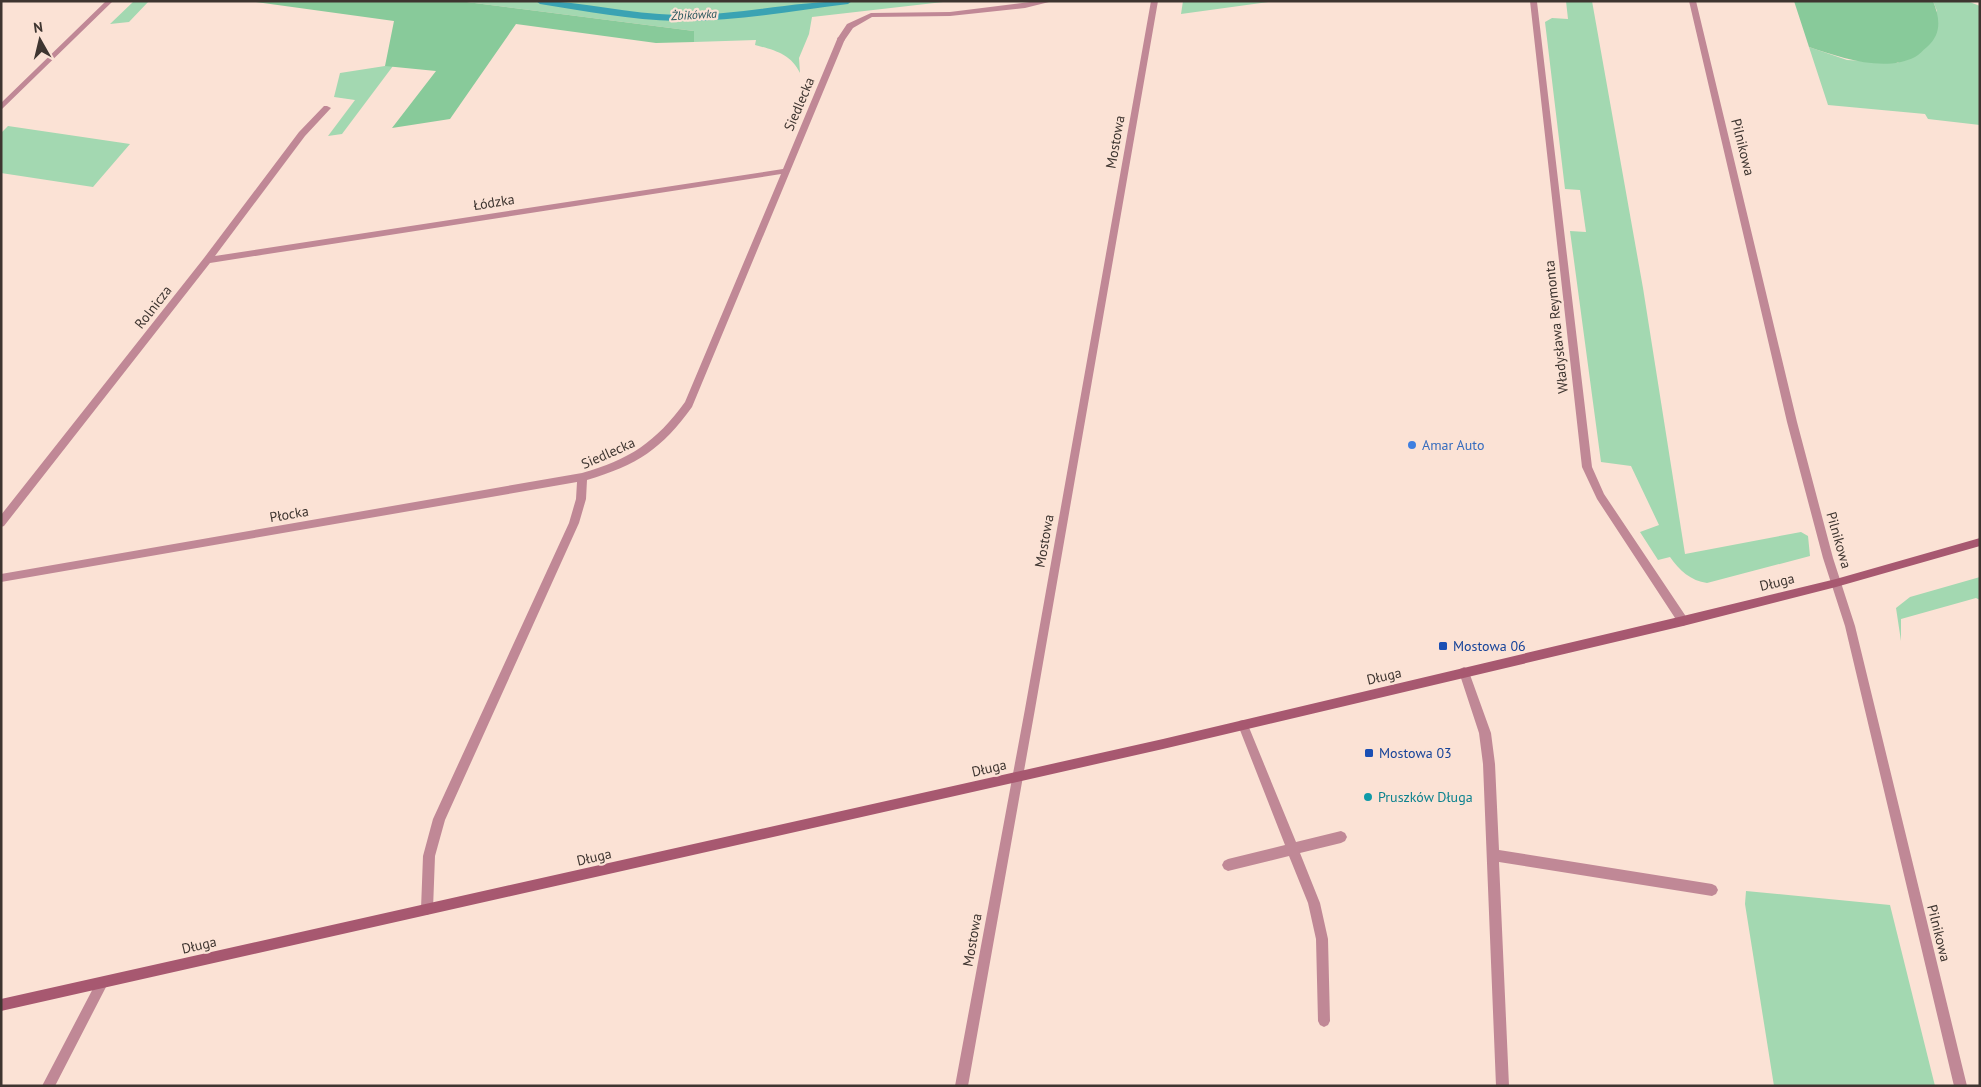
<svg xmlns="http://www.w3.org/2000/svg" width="1981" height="1087" font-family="'PT Sans',sans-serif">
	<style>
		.green { fill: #a3d8b1 }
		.forest { fill: #88ca9a }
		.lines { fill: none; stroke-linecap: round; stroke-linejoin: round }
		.stream { fill: #3aa3b3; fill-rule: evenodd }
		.lane { fill: #c08896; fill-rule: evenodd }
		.street { fill: #c08896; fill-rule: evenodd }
		.secondary { fill: #a75870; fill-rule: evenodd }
		.shop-dot { fill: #3f7fe0; stroke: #fbe2d5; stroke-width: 2 }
		.transit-dot { fill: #1a4fb4; stroke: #fbe2d5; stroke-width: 2 }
		.culture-dot { fill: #0f9aa8; stroke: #fbe2d5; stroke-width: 2 }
		.labels { text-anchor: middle; stroke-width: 4.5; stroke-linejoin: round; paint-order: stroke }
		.far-water-label { font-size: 12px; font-style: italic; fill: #2a575e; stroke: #fbe2d5 }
		.street-label { font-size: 14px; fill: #3e3530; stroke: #fbe2d5 }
		.shop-label { font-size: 14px; fill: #366cbe; stroke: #fbe2d5; text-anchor: start }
		.transit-label { font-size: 14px; fill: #164399; stroke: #fbe2d5; text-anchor: start }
		.culture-label { font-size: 14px; fill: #0d838f; stroke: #fbe2d5; text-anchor: start }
	</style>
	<rect width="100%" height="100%" fill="#fbe2d5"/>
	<!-- green -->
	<path class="green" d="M 134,1 L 149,1 L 129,22 L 110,24 Z
		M 459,1 L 952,1 L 812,17 L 809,34 L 799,58 L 800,73 C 791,54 774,50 755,45 L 756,40 L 694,42 L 694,31 Z
		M 1183,1 L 1275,1 L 1181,14 Z
		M 1566,1 L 1592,1 L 1643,288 L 1685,554 L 1801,532 L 1808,536 L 1810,556 L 1707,583 C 1691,581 1679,570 1670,557 L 1658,560 L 1640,532 L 1659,525 L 1631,466 L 1601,462 L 1570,231 L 1586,232 L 1580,190 L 1565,189 L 1545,22 L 1552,18 L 1568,19 Z
		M 1933,1 L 1967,1 L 1980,6 L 1980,125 L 1928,119 L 1925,114 L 1828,105 L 1809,47 L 1847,60 L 1898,63 L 1937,11 Z
		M 385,66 L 393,66 L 342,134 L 328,136 L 355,100 L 334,97 L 340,73 Z
		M 8,126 L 130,144 L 93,187 L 1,173 L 1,133 Z
		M 1980,577 L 1980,600 L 1976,598 L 1901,619 L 1901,641 L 1896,608 L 1910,597 Z
		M 1746,891 L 1890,905 L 1935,1086 L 1774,1086 L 1745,904 Z"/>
	<!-- forest -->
	<path class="forest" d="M 249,1 L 459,1 L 694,31 L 694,42 L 656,43 L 516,24 L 450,119 L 392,128 L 436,71 L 385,66 L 394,21 Z
		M 1794,1 L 1933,1 C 1940,18 1942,34 1927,47 C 1923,50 1919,55 1915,57 C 1884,73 1839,57 1809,47 Z"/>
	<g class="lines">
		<!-- stream -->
		<path class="stream" d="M 536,1 C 583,1 629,14 677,15 C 736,16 793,1 852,1 L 848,4 C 791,11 734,22 677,21 C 631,20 585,11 540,4 Z"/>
		<!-- lane -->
		<path class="lane" d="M 1038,1 L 1053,1 L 1025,8 L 950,16 L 872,17 L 853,28 L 844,41 L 841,41 L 837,39 L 847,24 L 871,13 L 950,12 Z
			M 1464,667 L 1468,669 L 1469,672 L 1491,733 L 1495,764 L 1499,850 L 1712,884 L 1716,886 L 1718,890 L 1716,894 L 1712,896 L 1499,862 L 1509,1086 L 1496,1086 L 1483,764 L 1479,733 L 1459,672 L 1460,669 Z
			M 1243,720 L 1247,721 L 1248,725 L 1296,842 L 1341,831 L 1345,833 L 1347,837 L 1345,841 L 1341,843 L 1300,853 L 1320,903 L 1328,939 L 1330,1021 L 1328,1025 L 1324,1027 L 1320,1025 L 1318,1021 L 1316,939 L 1308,903 L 1289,856 L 1228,871 L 1224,869 L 1222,865 L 1224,861 L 1228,859 L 1285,845 L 1238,725 L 1239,721 Z"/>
		<!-- street -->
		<path class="street" d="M 106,1 L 113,1 L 1,110 L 1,103 Z
			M 1151,1 L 1158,1 L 1035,709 L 968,1086 L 955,1086 L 1025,709 Z
			M 1530,1 L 1537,2 L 1592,467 L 1604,494 L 1687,618 L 1688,621 L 1687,624 L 1683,626 L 1679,624 L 1597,499 L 1582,467 Z
			M 1689,1 L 1696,1 L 1797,422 L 1833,558 L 1855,626 L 1967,1086 L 1954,1086 L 1845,626 L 1823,558 L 1787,422 Z
			M 838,37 L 841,37 L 845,39 L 692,407 C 662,449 637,465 587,480 L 586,499 L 579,523 L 445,820 L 435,856 L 433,909 L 431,913 L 427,915 L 423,913 L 421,909 L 423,856 L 433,819 L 569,523 L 576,499 L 577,482 L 1,582 L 1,574 L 582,473 C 629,460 656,442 685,402 L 781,174 L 210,263 L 4,526 L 1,527 L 1,515 L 204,258 L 299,132 L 324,106 L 327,106 L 331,108 L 305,136 L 215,256 L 783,169 Z
			M 102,977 L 106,979 L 108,983 L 106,987 L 55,1086 L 42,1086 L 98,979 Z"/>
		<!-- secondary -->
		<path class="secondary" d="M 1980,538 L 1980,546 L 1836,587 L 1683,626 L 1163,749 L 1,1011 L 1,999 L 1163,739 L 1683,616 L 1836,579 Z"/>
	</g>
	<!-- markers -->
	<circle class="shop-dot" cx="1412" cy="445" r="5"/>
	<g class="transit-dot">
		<rect x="1438" y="641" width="10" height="10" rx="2.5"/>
		<rect x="1364" y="748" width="10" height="10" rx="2.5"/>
	</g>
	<circle class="culture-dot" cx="1368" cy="797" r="5"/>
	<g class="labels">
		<!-- far-water labels -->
		<g class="far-water-label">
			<text transform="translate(694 15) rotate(-3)" y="4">Żbikówka</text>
		</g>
		<!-- street labels -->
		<g class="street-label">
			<text transform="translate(799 104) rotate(-67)" y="5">Siedlecka</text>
			<text transform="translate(1115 142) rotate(-80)" y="5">Mostowa</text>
			<text transform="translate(1743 147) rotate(76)" y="5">Pilnikowa</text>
			<text transform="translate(494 202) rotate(-9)" y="5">Łódzka</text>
			<text transform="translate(153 307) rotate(-52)" y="5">Rolnicza</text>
			<text transform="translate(1556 327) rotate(-96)" y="5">Władysława Reymonta</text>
			<text transform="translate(608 453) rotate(-24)" y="5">Siedlecka</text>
			<text transform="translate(289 514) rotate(-10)" y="5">Płocka</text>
			<text transform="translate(1839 540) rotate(74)" y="5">Pilnikowa</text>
			<text transform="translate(1044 541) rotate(-80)" y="5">Mostowa</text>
			<text transform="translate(1777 582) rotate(-14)" y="5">Długa</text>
			<text transform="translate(1384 676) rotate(-13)" y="5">Długa</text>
			<text transform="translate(989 768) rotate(-13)" y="5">Długa</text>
			<text transform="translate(594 857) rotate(-13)" y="5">Długa</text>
			<text transform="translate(1939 933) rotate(76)" y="5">Pilnikowa</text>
			<text transform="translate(972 940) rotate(-80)" y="5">Mostowa</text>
			<text transform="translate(199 945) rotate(-13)" y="5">Długa</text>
		</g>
		<!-- shop labels -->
		<g class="shop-label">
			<text x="1422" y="450">Amar Auto</text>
		</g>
		<!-- transit labels -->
		<g class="transit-label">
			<text x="1453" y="651">Mostowa 06</text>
			<text x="1379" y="758">Mostowa 03</text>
		</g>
		<!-- culture labels -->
		<g class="culture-label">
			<text x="1378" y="802">Pruszków Długa</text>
		</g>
	</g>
	<!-- border -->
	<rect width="1981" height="1087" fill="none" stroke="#3e3530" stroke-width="5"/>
	<!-- north arrow -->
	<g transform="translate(40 40) rotate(352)" stroke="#fbe2d5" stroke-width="4" paint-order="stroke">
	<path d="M0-4L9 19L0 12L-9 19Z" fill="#3e3530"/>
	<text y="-8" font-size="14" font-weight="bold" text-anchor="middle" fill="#3e3530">N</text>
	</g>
</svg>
